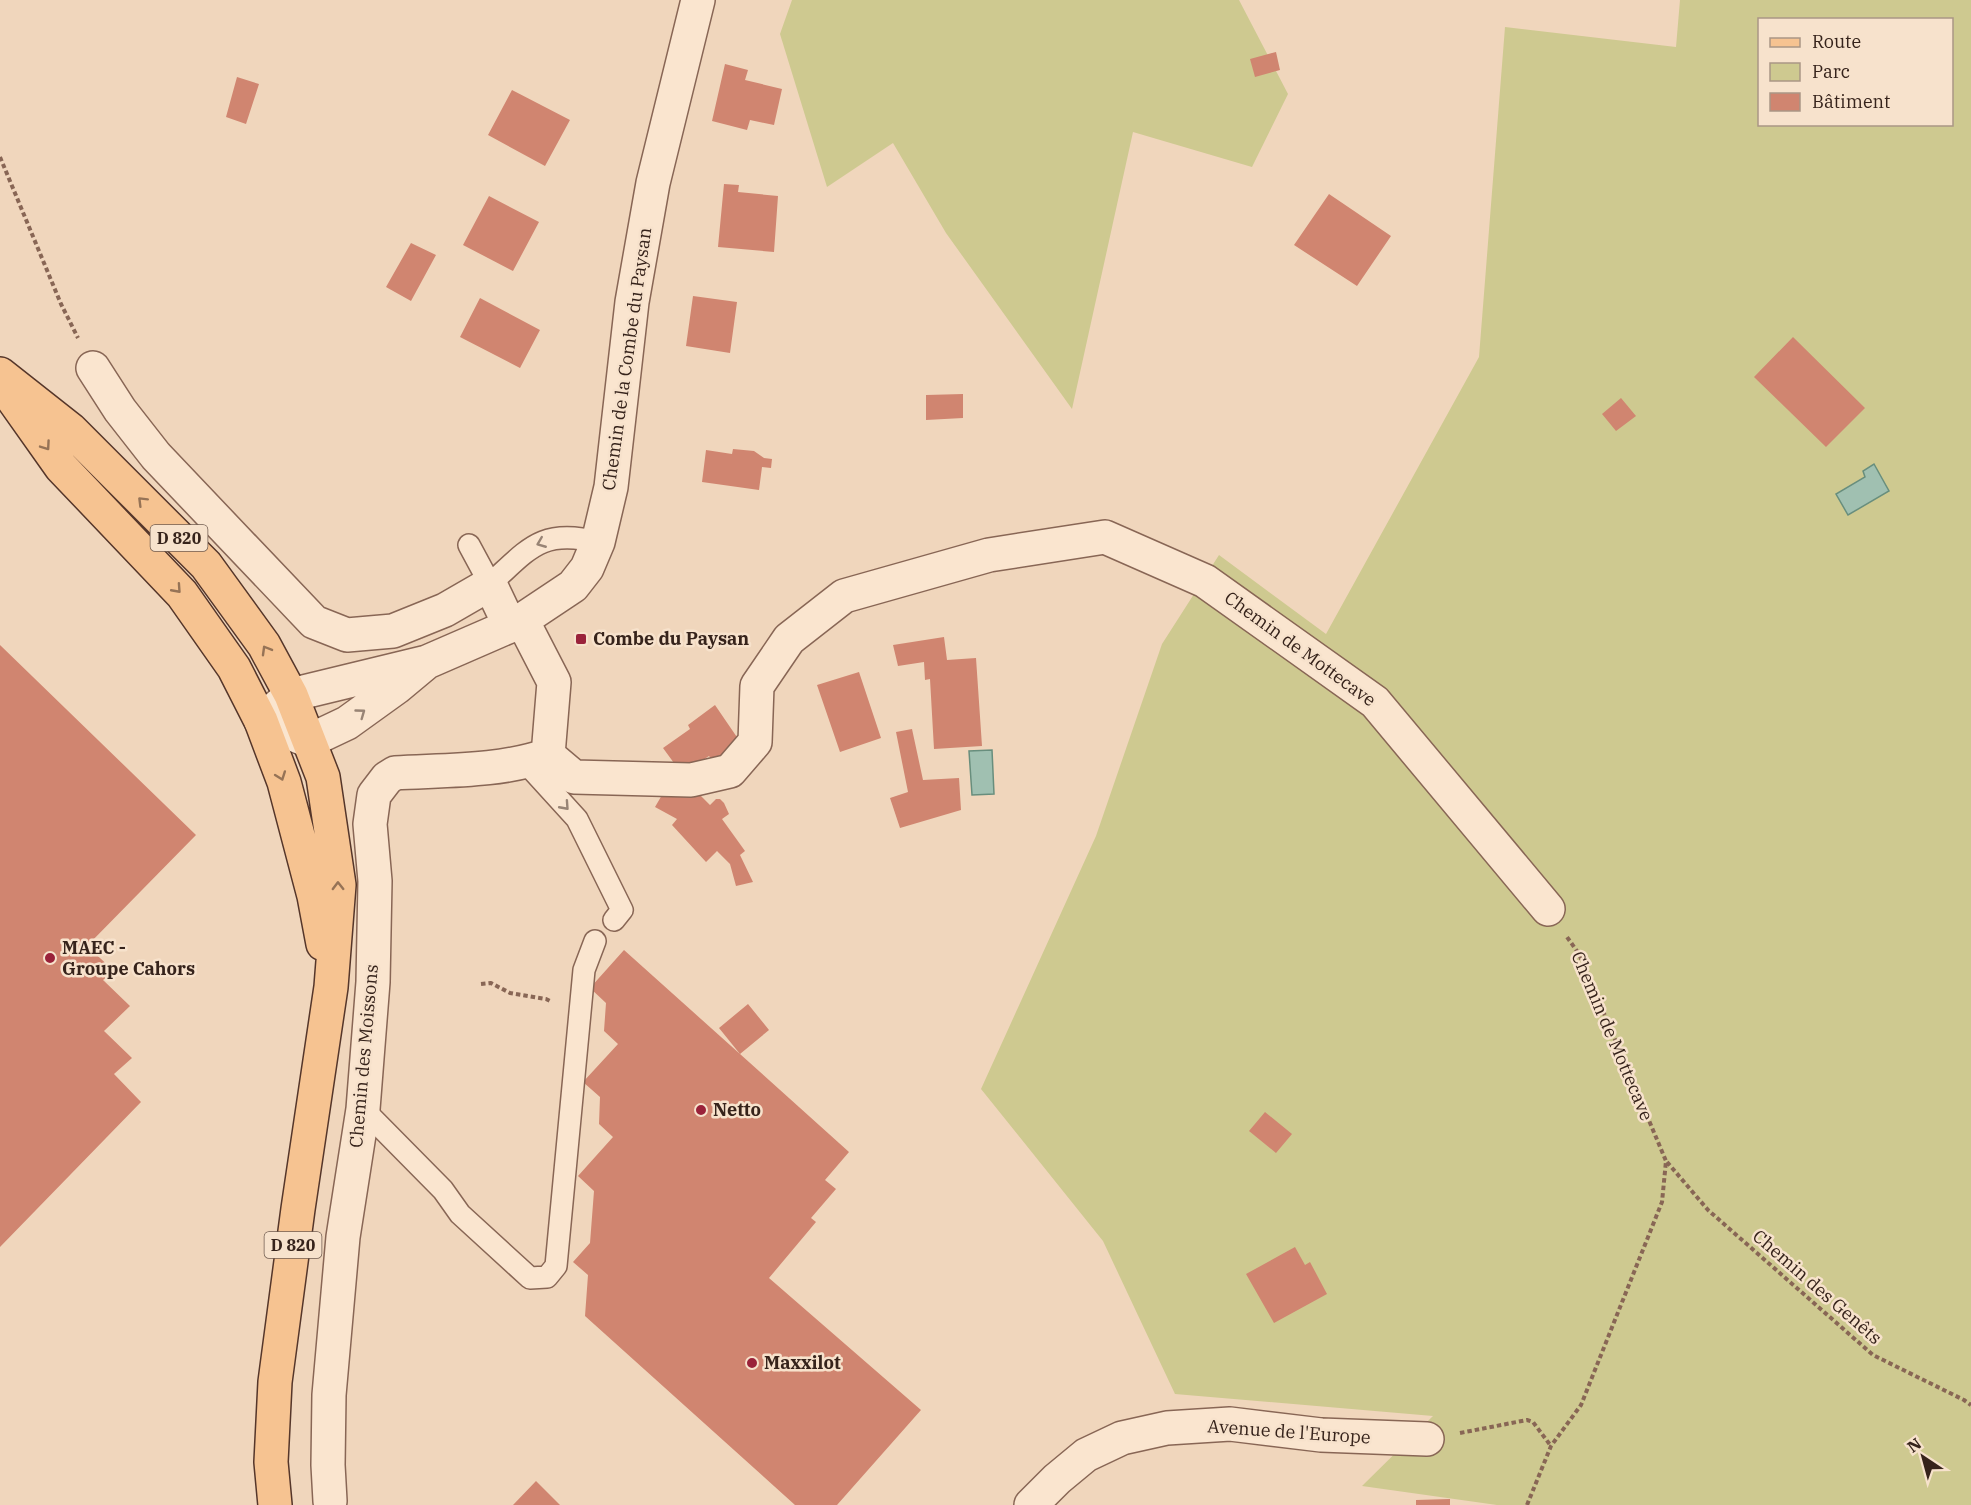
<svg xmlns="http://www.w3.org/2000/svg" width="1971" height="1505" font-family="'IBM Plex Serif',serif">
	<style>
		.green { fill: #cec990; fill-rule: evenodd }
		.water { fill: #a0c0b1; stroke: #688e7d; stroke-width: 1.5 }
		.building { fill: #d08570 }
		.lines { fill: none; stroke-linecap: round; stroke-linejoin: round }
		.service-casing { stroke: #865; stroke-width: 24 }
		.minor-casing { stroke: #865; stroke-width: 36 }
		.primary-casing { stroke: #55362a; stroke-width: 36 }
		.path { stroke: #865; stroke-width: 4; stroke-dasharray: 4.5 3; stroke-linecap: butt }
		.service { stroke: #fae5cf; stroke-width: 21 }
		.minor { stroke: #fae5cf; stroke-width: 33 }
		.primary { stroke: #f6c391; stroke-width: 33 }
		.oneway { stroke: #967356 }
		.oneway2 { stroke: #988475 }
		.poi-dot { fill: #9a223a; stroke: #f7e2cc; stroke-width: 2 }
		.labels { text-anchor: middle; stroke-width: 5; stroke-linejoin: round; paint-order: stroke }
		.shield { fill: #f7e2cc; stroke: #705c50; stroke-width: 1.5 }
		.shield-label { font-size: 16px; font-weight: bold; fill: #36231b }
		.street-label { font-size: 18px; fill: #36231b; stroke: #f7e2cc }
		.poi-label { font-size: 18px; font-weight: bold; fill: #36231b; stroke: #f7e2cc; text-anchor: start }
	</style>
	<rect width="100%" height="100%" fill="#f0d6bc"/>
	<!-- green -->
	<path class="green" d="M 792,0 L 1239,0 L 1288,94 L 1252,167 L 1133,132 L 1072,409 L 946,233 L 893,143 L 827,187 L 780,34 Z
		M 1680,0 L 1971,0 L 1971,1505 L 1497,1505 L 1362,1486 L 1433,1416 L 1175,1394 L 1103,1241 L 981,1089 L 1096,836 L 1162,644 L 1219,555 L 1326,634 L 1479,357 L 1505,27 L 1676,47 ZM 1760,20 L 1952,20 L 1952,124 L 1760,124 Z"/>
	<!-- water -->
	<path class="water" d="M 1874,464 L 1889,491 L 1848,515 L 1836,494 L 1865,477 L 1863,471 Z
		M 992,750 L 994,794 L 972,795 L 969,751 Z"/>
	<!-- building -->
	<path class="building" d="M 1276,52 L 1280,70 L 1255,77 L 1250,59 Z
		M 725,64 L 748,70 L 745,80 L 782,89 L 774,125 L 750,120 L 747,130 L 712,121 Z
		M 237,77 L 259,84 L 246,124 L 226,117 Z
		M 512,90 L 570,120 L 545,166 L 488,135 Z
		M 724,184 L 739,185 L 738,192 L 778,196 L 774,252 L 718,247 Z
		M 1329,194 L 1391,236 L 1357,286 L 1294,245 Z
		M 489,196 L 539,222 L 513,271 L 463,245 Z
		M 411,243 L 436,255 L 411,301 L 386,287 Z
		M 693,296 L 737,302 L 730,353 L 686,346 Z
		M 480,298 L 540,330 L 520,368 L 460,337 Z
		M 1793,337 L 1865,408 L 1826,447 L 1754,377 Z
		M 963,394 L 963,418 L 926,420 L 926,395 Z
		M 1621,398 L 1636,416 L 1616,431 L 1602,414 Z
		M 733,449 L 754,451 L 764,458 L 772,459 L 771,468 L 762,467 L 759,490 L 702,482 L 706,450 L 732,454 Z
		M 944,637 L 947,660 L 976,658 L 982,746 L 934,749 L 930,679 L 925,680 L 924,662 L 898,666 L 893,645 Z
		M 0,645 L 196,835 L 87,946 L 114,971 L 103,980 L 130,1006 L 104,1031 L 132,1058 L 114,1074 L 141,1102 L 0,1247 Z
		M 859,672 L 881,738 L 840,752 L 817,685 Z
		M 715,705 L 743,746 L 715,764 L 709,756 L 682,774 L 663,748 L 690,729 L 688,725 Z
		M 912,729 L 923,780 L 959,778 L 961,810 L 900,828 L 890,798 L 908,792 L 896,732 Z
		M 662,795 L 701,796 L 710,805 L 716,799 L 720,799 L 724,803 L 729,814 L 722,819 L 745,851 L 740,855 L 753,882 L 736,886 L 730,864 L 717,851 L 706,862 L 672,825 L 677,819 L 655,807 Z
		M 624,950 L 740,1054 L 719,1028 L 748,1004 L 769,1030 L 740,1054 L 849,1152 L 825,1180 L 836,1189 L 811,1218 L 816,1222 L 769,1278 L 921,1410 L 837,1505 L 795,1505 L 585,1316 L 588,1275 L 573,1262 L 590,1243 L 594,1191 L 578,1176 L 613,1137 L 599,1124 L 600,1097 L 583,1082 L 618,1044 L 604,1031 L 606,1003 L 590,988 Z
		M 1265,1112 L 1292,1134 L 1276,1153 L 1249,1131 Z
		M 1295,1247 L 1305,1265 L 1310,1262 L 1327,1294 L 1274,1323 L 1246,1274 Z
		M 536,1481 L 560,1505 L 513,1505 Z
		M 1450,1499 L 1450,1505 L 1416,1505 L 1416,1500 Z"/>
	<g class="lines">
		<defs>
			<path id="service" d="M 469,545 L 490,584 C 529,549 541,528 598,542
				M 526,763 L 577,819 L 622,910 L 614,920
				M 363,1109 L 443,1190 L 460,1214 L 530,1278 L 547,1277 L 556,1266 L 584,970 L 595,941"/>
			<path id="minor" d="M 93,368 L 120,410 L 156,456 L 314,622 L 347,635 L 393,631 L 445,610 L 490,584 L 510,626
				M 522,620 L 554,682 L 548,755
				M 427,662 L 397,687 L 347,723 L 309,741 L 261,721 L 291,695 L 427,662 L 510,626 L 522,620 L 573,586 L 587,568 L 598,542 L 611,487 L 632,302 L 653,183 L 698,0
				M 548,755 L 574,777 L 691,780 L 730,771 L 755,742 L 757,686 L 789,639 L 844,596 L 989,555 L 1105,537 L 1205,581 L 1375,702 L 1548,909
				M 330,1501 L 328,1465 L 329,1395 L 343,1237 L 363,1109 L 373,982 L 375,881 L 370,824 L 374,795 L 387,778 L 395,773 C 445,770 499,772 548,755
				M 1031,1505 L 1057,1479 L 1086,1455 L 1122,1438 L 1167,1428 L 1230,1424 L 1321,1435 L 1427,1439"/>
			<path id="primary" d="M 0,374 L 71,430 L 206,565 L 264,645 L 291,695 L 323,777 L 339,885 L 331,987 L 298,1209 L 275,1382 L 271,1462 L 275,1505
				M 10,395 L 61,467 L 182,594 L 234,668 L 261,721 L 284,782 L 314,896 L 323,944"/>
		</defs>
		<!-- service casing -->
		<use href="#service" class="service-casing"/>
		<!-- minor casing -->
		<use href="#minor" class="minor-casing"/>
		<!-- primary casing -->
		<use href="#primary" class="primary-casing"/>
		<!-- path -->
		<path class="path" d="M 0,157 L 61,304 L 78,338
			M 481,984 L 491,983 L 510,993 L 546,999 L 552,1002
			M 1667,1162 L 1708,1210 L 1873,1355 L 1964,1400 L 1971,1405
			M 1460,1433 L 1527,1420 L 1533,1422 L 1551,1446
			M 1527,1505 L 1551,1446 L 1581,1405 L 1662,1202 L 1666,1161 L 1579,954 L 1567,937"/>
		<!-- service -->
		<use href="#service" class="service"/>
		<!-- minor -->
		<use href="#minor" class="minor"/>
		<!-- primary -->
		<use href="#primary" class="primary"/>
	</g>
	<!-- one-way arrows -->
	<defs><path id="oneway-chevron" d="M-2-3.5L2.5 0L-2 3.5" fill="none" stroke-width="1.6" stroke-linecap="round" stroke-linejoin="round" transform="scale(1.5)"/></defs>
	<g class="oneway">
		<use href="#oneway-chevron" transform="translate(46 446) rotate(55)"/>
		<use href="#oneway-chevron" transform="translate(142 501) rotate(-135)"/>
		<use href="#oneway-chevron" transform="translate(177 589) rotate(48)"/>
		<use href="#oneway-chevron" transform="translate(266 650) rotate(-120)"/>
		<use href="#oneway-chevron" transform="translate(281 776) rotate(70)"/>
		<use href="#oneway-chevron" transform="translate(338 886) rotate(-91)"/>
	</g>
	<g class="oneway2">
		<use href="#oneway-chevron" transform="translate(541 543) rotate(158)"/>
		<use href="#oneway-chevron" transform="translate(361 713) rotate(-36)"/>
		<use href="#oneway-chevron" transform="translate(565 806) rotate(48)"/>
	</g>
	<!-- markers -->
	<g class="poi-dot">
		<rect x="575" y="633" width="12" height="12" rx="3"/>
		<circle cx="50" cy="958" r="6"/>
		<circle cx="701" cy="1110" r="6"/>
		<circle cx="752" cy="1363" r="6"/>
	</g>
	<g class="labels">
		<!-- shield labels -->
		<g class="shield">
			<rect x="150.5" y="525" width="57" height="26" rx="4.5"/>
			<rect x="264.5" y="1232" width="57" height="26" rx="4.5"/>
		</g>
		<g class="shield-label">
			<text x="179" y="544">D 820</text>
			<text x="293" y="1251">D 820</text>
		</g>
		<!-- street labels -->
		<g class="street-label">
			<text transform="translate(627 359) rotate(-82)" y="6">Chemin de la Combe du Paysan</text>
			<text transform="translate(1300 649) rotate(36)" y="6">Chemin de Mottecave</text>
			<text transform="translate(1612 1036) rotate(67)" y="6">Chemin de Mottecave</text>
			<text transform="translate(364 1056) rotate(-85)" y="6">Chemin des Moissons</text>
			<text transform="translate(1817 1287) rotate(41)" y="6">Chemin des Genêts</text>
			<text transform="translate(1289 1432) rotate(4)" y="6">Avenue de l'Europe</text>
		</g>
		<!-- poi labels -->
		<g class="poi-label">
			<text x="593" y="645">Combe du Paysan</text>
			<text x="62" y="954">MAEC -<tspan x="62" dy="21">Groupe Cahors</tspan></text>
			<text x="713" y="1116">Netto</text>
			<text x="764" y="1369">Maxxilot</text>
		</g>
	</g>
	<!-- legend -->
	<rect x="1758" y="18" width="195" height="108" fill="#f7e2cc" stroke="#aa9685" stroke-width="1.5"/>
	<rect x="1770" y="38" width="30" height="9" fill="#f6c391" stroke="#aa9685" stroke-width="1.5"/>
	<text x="1812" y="48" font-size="18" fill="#36231b">Route</text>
	<rect x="1770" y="63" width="30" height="18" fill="#cec990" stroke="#aa9685" stroke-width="1.5"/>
	<text x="1812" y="78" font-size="18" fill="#36231b">Parc</text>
	<rect x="1770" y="93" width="30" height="18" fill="#d08570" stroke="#aa9685" stroke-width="1.5"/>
	<text x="1812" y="108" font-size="18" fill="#36231b">Bâtiment</text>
	<!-- north arrow -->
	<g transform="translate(1923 1457) rotate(324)" stroke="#f7e2cc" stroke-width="4.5" paint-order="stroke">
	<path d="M0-4.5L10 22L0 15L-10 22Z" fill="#36231b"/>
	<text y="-9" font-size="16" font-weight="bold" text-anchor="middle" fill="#36231b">N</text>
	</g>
</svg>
